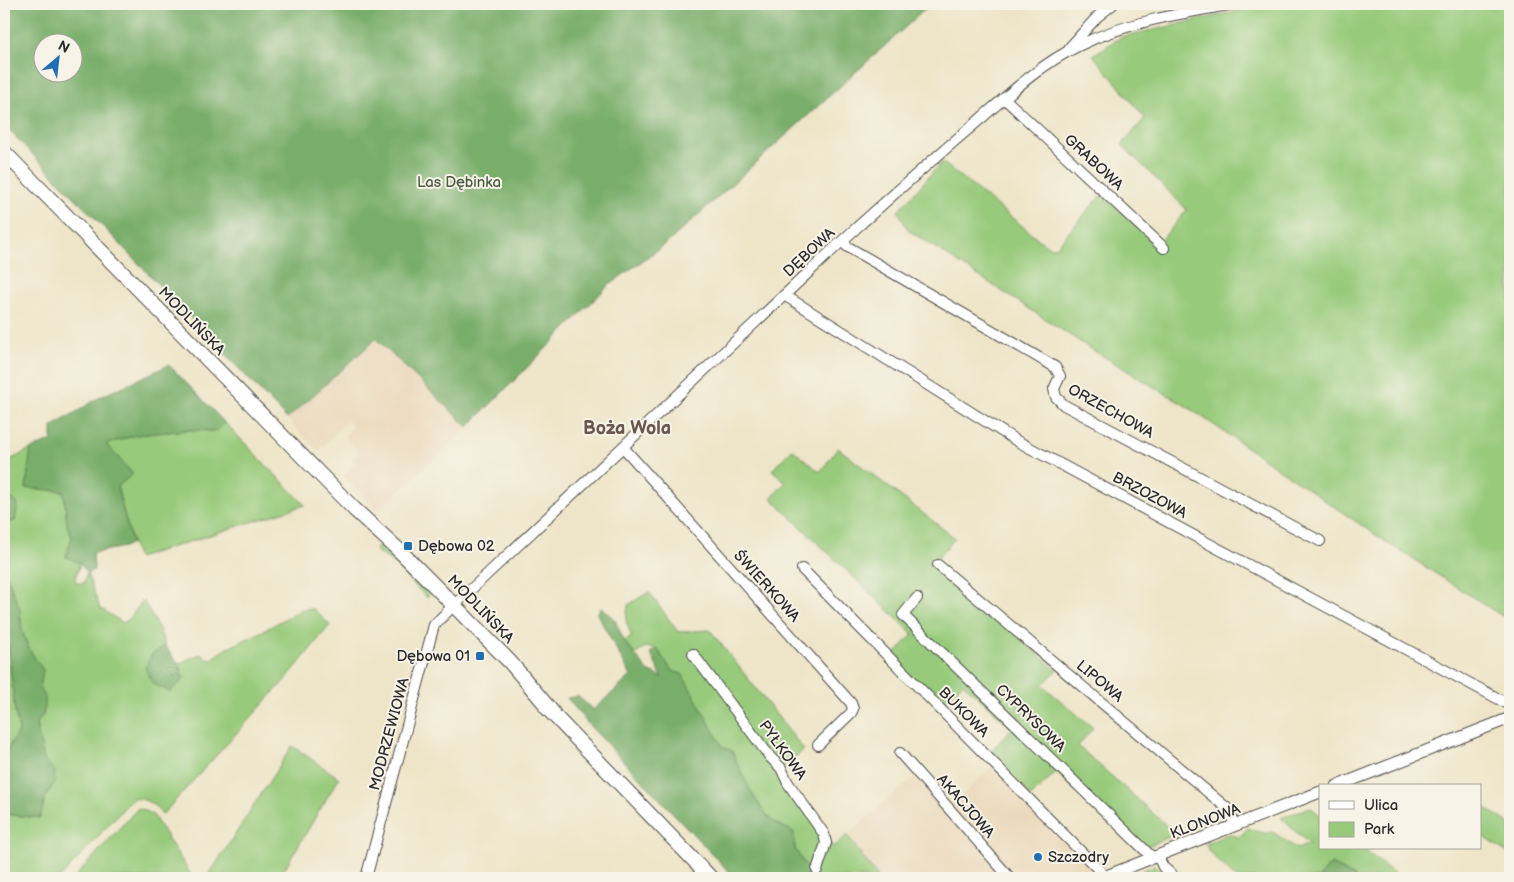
<svg xmlns="http://www.w3.org/2000/svg" width="1514" height="882" font-family="'Balsamiq Sans',sans-serif">
	<style>
		.built { fill: #ead8ba }
		.green { fill: #97ca7a; stroke: #617a52 }
		.forest { fill: #79ae6a; stroke: #526c4a; fill-rule: evenodd }
		.lines { fill: none; stroke-linecap: round; stroke-linejoin: round }
		.minor-casing { stroke: #484743; stroke-width: 12 }
		.tertiary-casing { stroke: #484743; stroke-width: 13 }
		.secondary-casing { stroke: #484743; stroke-width: 16 }
		.minor { stroke: #fff; stroke-width: 10 }
		.tertiary { stroke: #fff; stroke-width: 11 }
		.secondary { stroke: #fff; stroke-width: 14 }
		.poi-dot { fill: #1f6fb2; stroke: #f7f3e8; stroke-width: 2 }
		.labels { text-anchor: middle; stroke-width: 4; stroke-linejoin: round; paint-order: stroke }
		.street-label { font-size: 15px; fill: #2b2b2b; stroke: #f7f3e8 }
		.park-label { font-size: 15px; fill: #4b5b43; stroke: #f7f3e8 }
		.poi-label { font-size: 15px; fill: #2b2b2b; stroke: #f7f3e8; text-anchor: start }
		.quarter-label { font-size: 18px; font-weight: bold; fill: #6a574e; stroke: #f7f3e8 }
	</style>
	<rect width="100%" height="100%" fill="#f7f3e8"/>
	<filter id="ink" filterUnits="userSpaceOnUse"><feTurbulence type="fractalNoise" baseFrequency=".02" numOctaves="2"/><feDisplacementMap in="SourceGraphic" scale="10" xChannelSelector="R" yChannelSelector="G"/><feConvolveMatrix kernelMatrix="1 2 1 2 8 2 1 2 1" color-interpolation-filters="sRGB"/></filter>
	<filter id="wash" filterUnits="userSpaceOnUse"><feTurbulence type="fractalNoise" baseFrequency=".0096" numOctaves="4" result="noise"/><feDisplacementMap in="SourceGraphic" scale="20" xChannelSelector="R" yChannelSelector="G"/><feGaussianBlur stdDeviation="1.12" result="paint"/><feColorMatrix in="noise" values="0 0 0 0 0 0 0 0 0 0 0 0 0 0 0 0 0 1.4 0 .05"/><feComposite in="paint" operator="in"/></filter>
	<g filter="url(#wash)">
		<rect width="100%" height="100%" fill="#eee5c8"/>
		<!-- built -->
		<path class="built" d="M 376,339 L 468,427 L 378,511 L 343,476 L 357,463 L 353,460 L 359,452 L 345,436 L 353,427 L 347,421 L 318,451 L 287,419 Z
			M 993,765 L 1094,868 L 1067,878 L 1014,878 L 951,807 Z
			M 915,776 L 1005,878 L 878,878 L 847,835 Z"/>
		<!-- green -->
		<path class="green" d="M 1270,4 L 1510,4 L 1510,621 L 1383,540 L 1189,408 L 1088,347 L 908,230 L 898,211 L 942,162 L 1046,245 L 1052,248 L 1057,246 L 1103,193 L 1156,246 L 1187,210 L 1122,145 L 1145,118 L 1093,55 L 1121,37 Z
			M 225,423 L 305,505 L 138,558 L 132,543 L 106,444 L 136,435 L 188,430 L 216,431 Z
			M 838,448 L 955,538 L 932,565 L 1057,670 L 1042,685 L 1093,728 L 1078,746 L 1176,834 L 1139,850 L 1056,772 L 1031,797 L 988,754 L 1012,728 L 963,683 L 941,706 L 892,657 L 913,634 L 771,498 L 786,482 L 772,470 L 792,449 L 820,472 Z
			M 31,449 L 26,488 L 64,491 L 67,525 L 72,537 L 66,556 L 80,563 L 75,579 L 76,583 L 84,583 L 87,573 L 100,608 L 123,623 L 129,619 L 143,600 L 159,629 L 165,646 L 151,655 L 184,679 L 179,665 L 180,663 L 200,654 L 210,660 L 226,649 L 263,631 L 302,609 L 314,609 L 330,625 L 286,679 L 162,815 C 154,804 148,799 133,798 L 60,878 L 4,878 L 4,814 L 40,818 L 46,796 L 54,783 L 44,760 L 36,724 L 44,714 L 40,687 L 43,670 L 30,651 L 22,631 L 20,610 L 4,568 L 4,532 L 6,523 L 15,516 L 18,504 L 6,494 L 4,495 L 4,463 Z
			M 377,547 L 382,547 L 387,551 L 429,595 L 427,598 L 389,560 L 376,551 Z
			M 649,592 L 678,632 L 710,630 L 804,750 L 777,773 L 834,847 L 847,835 L 878,878 L 813,878 L 795,849 L 793,832 C 787,828 778,826 773,821 C 757,808 740,771 732,751 L 722,747 L 682,674 L 672,671 L 657,649 L 645,647 L 635,655 L 624,641 L 632,637 L 626,621 L 628,605 Z
			M 4,634 C 13,665 11,698 19,730 L 8,749 L 4,746 Z
			M 292,746 L 339,778 L 279,878 L 207,878 Z
			M 1480,804 L 1510,824 L 1510,855 L 1480,834 Z
			M 1310,807 L 1320,815 L 1320,848 L 1362,848 L 1400,878 L 1357,878 L 1331,864 L 1319,878 L 1236,878 L 1209,852 L 1206,844 L 1228,834 L 1239,837 L 1248,828 L 1265,833 L 1273,832 L 1297,849 L 1309,844 L 1281,818 Z
			M 138,808 L 144,810 L 153,815 L 193,878 L 74,878 Z
			M 1155,865 L 1168,878 L 1131,878 L 1135,874 Z"/>
		<!-- forest -->
		<path class="forest" d="M 4,4 L 931,4 L 666,244 L 610,284 L 468,427 L 376,339 L 287,419 L 118,242 L 4,125 ZM 42,42 L 72,42 L 72,72 L 42,72 Z
			M 169,365 L 225,423 L 217,431 L 188,430 L 136,435 L 106,444 L 133,474 L 117,487 L 132,543 L 124,547 L 93,553 L 94,570 L 87,573 L 80,563 L 66,557 L 72,537 L 67,525 L 64,491 L 26,488 L 31,449 L 52,440 L 52,427 L 100,397 Z
			M 6,494 L 18,504 L 15,521 L 6,523 L 4,532 L 4,495 Z
			M 4,568 L 20,610 L 22,631 L 30,651 L 43,670 L 40,687 C 49,701 46,711 36,724 L 44,760 L 55,771 L 54,783 L 46,796 L 40,818 L 4,814 L 4,746 L 8,749 L 19,730 L 15,713 L 9,650 L 4,634 L 4,621 L 10,610 L 4,605 Z
			M 601,607 L 615,620 L 624,641 L 648,671 L 662,677 L 650,653 L 657,649 L 672,671 L 682,674 L 722,746 L 732,751 C 740,771 757,808 773,821 C 778,826 787,828 794,832 L 795,849 L 813,878 L 735,878 L 587,723 L 567,698 L 578,696 L 593,710 L 631,676 L 597,614 Z
			M 165,646 L 179,665 L 184,679 L 170,692 L 153,684 L 145,668 L 151,655 Z
			M 1331,864 L 1356,878 L 1319,878 Z"/>
	</g>
	<g filter="url(#ink)">
		<g class="lines">
			<defs>
				<path id="minor" d="M 1070,47 L 1098,16 L 1113,4
					M 1004,98 L 1164,248
					M 842,241 L 848,247 L 1055,367 L 1060,376 L 1054,389 L 1056,397 L 1064,405 L 1320,541
					M 784,295 L 1017,441 L 1510,705
					M 623,447 L 851,703 L 853,709 L 851,713 L 818,745
					M 938,565 L 1228,809 L 1235,825
					M 802,569 L 1099,870 L 1103,877
					M 917,598 L 903,615 L 1153,858
					M 693,654 L 770,757 L 781,768 L 788,783 L 824,834 L 826,843 L 817,870
					M 900,753 L 1010,878
					M 1158,856 L 1163,867 L 1175,878
					M 366,878 L 434,625 L 448,611 L 842,241 C 887,200 932,160 978,121 C 1009,94 1041,64 1078,46 C 1126,22 1182,13 1235,4
					M 695,878 L 704,870"/>
				<path id="tertiary" d="M 1337,786 L 1510,718
					M 1101,878 L 1320,792"/>
				<path id="secondary" d="M 4,152 L 354,509 L 402,553 L 510,662 L 553,713
					M 546,707 L 711,878"/>
			</defs>
			<!-- minor casing -->
			<use href="#minor" class="minor-casing"/>
			<!-- tertiary casing -->
			<use href="#tertiary" class="tertiary-casing"/>
			<!-- secondary casing -->
			<use href="#secondary" class="secondary-casing"/>
			<!-- minor -->
			<use href="#minor" class="minor"/>
			<!-- tertiary -->
			<use href="#tertiary" class="tertiary"/>
			<!-- secondary -->
			<use href="#secondary" class="secondary"/>
		</g>
	</g>
	<!-- markers -->
	<g class="poi-dot">
		<rect x="403" y="541" width="10" height="10" rx="2.5"/>
		<rect x="475" y="651" width="10" height="10" rx="2.5"/>
		<circle cx="1038" cy="857" r="5"/>
	</g>
	<g class="labels">
		<!-- street labels -->
		<g class="street-label">
			<text transform="translate(1094 162) rotate(43)" y="5">GRABOWA</text>
			<text transform="translate(809 252) rotate(-43)" y="5">DĘBOWA</text>
			<text transform="translate(192 321) rotate(46)" y="5">MODLIŃSKA</text>
			<text transform="translate(1111 411) rotate(29)" y="5">ORZECHOWA</text>
			<text transform="translate(1150 495) rotate(28)" y="5">BRZOZOWA</text>
			<text transform="translate(767 586) rotate(48)" y="5">ŚWIERKOWA</text>
			<text transform="translate(481 609) rotate(46)" y="5">MODLIŃSKA</text>
			<text transform="translate(1100 681) rotate(40)" y="5">LIPOWA</text>
			<text transform="translate(964 712) rotate(45)" y="5">BUKOWA</text>
			<text transform="translate(1031 718) rotate(44)" y="5">CYPRYSOWA</text>
			<text transform="translate(389 734) rotate(-75)" y="5">MODRZEWIOWA</text>
			<text transform="translate(783 750) rotate(54)" y="5">PYŁKOWA</text>
			<text transform="translate(966 806) rotate(49)" y="5">AKACJOWA</text>
			<text transform="translate(1205 821) rotate(-21)" y="5">KLONOWA</text>
		</g>
		<!-- park labels -->
		<g class="park-label">
			<text x="459" y="187">Las Dębinka</text>
		</g>
		<!-- poi labels -->
		<g class="poi-label">
			<text x="418" y="551">Dębowa 02</text>
			<text x="470" y="661" text-anchor="end">Dębowa 01</text>
			<text x="1048" y="862">Szczodry</text>
		</g>
		<!-- quarter labels -->
		<g class="quarter-label">
			<text x="627" y="434">Boża Wola</text>
		</g>
	</g>
	<!-- margin -->
	<rect width="1514" height="882" fill="none" stroke="#f7f3e8" stroke-width="20"/>
	<!-- legend -->
	<rect x="1319" y="784" width="162" height="65" fill="#f7f3e8" stroke="#a5a39c"/>
	<rect x="1329" y="801" width="25" height="8" fill="#ffffff" stroke="#a5a39c"/>
	<text x="1364" y="810" font-size="15" fill="#2b2b2b">Ulica</text>
	<rect x="1329" y="822" width="25" height="15" fill="#97ca7a" stroke="#a5a39c"/>
	<text x="1364" y="834" font-size="15" fill="#2b2b2b">Park</text>
	<!-- north arrow -->
	<g transform="translate(58 58) rotate(28)"><circle r="24" fill="#f7f3e8" stroke="#a5a39c"/>
	<path d="M0-4L9 19L0 12L-9 19Z" fill="#1f6fb2"/>
	<text y="-8" font-size="14" font-weight="bold" text-anchor="middle" fill="#2b2b2b">N</text>
	</g>
</svg>
